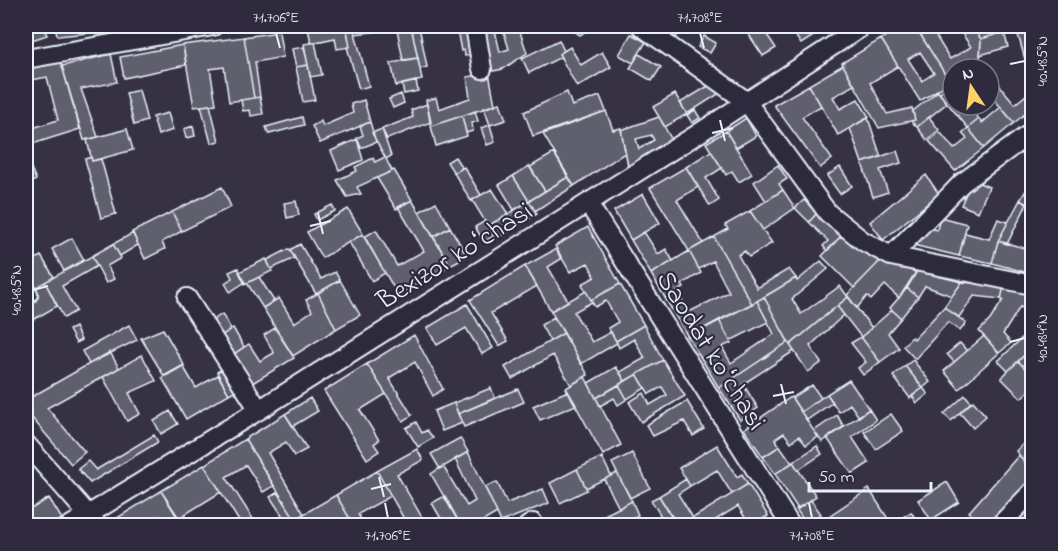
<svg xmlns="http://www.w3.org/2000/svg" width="1058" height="551" font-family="'Indie Flower',sans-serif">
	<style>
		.building { fill: #605e6e; stroke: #e8f1f8; stroke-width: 1.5; fill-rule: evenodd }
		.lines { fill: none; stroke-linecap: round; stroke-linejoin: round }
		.minor-casing { stroke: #e8f1f8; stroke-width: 22 }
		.minor { stroke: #2f2a3d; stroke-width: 18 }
		.ticks { fill: none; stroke: #e8f1f8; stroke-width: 2 }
		.labels { text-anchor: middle; stroke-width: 4.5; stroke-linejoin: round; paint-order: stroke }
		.street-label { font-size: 27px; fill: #e8f1f8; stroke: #2f2a3d }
		.neatline { fill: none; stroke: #e8f1f8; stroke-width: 2 }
		.ticks-label { font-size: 15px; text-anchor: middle; fill: #e8f1f8 }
	</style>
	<rect width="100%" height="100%" fill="#363244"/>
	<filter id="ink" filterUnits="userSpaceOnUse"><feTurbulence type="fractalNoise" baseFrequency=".0167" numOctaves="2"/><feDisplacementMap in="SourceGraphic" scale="12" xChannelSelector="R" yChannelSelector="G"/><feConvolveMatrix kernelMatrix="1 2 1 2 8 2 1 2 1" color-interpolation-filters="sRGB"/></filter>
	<g filter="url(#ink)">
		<!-- building -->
		<path class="building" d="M 30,26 L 44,26 L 47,35 L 26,42 L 26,27 Z
			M 54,26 L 118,26 L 119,30 L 58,36 Z
			M 321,26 L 346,26 L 350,47 L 337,49 L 335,38 L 311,43 L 308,28 Z
			M 346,26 L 411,26 L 418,58 L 403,60 L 397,29 L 355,34 L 354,29 L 347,30 Z
			M 411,26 L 419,26 L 427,67 L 420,69 Z
			M 469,26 L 474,54 L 465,56 L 464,50 L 461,51 L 458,35 L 461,35 L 460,27 Z
			M 478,26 L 494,26 L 500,52 L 509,49 L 502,26 L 518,26 L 527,53 L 503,69 L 488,72 Z
			M 567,26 L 593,26 L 580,35 Z
			M 660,26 L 677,26 L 680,31 L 676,38 Z
			M 743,26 L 761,26 L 776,48 L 763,56 Z
			M 789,26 L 829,26 L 801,44 Z
			M 902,26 L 915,26 L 950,82 L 920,101 L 881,39 ZM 920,52 L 934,73 L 922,81 L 908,59 Z
			M 915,26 L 946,26 L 934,33 L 950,59 L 971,47 L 957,26 L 972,26 L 981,39 L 980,64 L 970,69 L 953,69 L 953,80 L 950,82 Z
			M 972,26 L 1026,26 L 981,39 Z
			M 1026,26 L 1032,26 L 1032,83 L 1016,28 Z
			M 354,29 L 369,86 L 359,89 L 347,47 L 350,47 L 347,30 Z
			M 279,32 L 283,57 L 255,62 L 260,97 L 254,98 L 244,37 Z
			M 1004,32 L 1008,47 L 980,55 L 981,39 Z
			M 631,34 L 646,42 L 633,63 L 619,55 Z
			M 704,36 L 716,43 L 710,53 L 698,47 Z
			M 244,37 L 254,98 L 229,102 L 224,67 L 210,69 L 216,104 L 194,107 L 183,45 Z
			M 881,39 L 898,66 L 870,83 L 887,114 L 912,108 L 915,120 L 879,128 L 842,63 Z
			M 559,40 L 564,51 L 559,54 L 561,57 L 529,73 L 522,58 Z
			M 315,42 L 322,75 L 310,77 L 304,44 Z
			M 183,45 L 186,65 L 124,78 L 120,57 Z
			M 304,47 L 308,65 L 296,67 L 292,49 Z
			M 570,47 L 581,65 L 602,52 L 611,67 L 577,87 L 559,54 Z
			M 111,54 L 117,82 L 81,89 L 98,137 L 84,140 L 62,66 Z
			M 639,54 L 661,67 L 652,81 L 630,68 Z
			M 418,58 L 422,80 L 396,86 L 391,63 Z
			M 60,59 L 80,129 L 26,146 L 26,130 L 58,120 L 47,77 L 26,81 L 26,67 Z
			M 308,65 L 315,100 L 303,102 L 296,67 Z
			M 843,65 L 854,85 L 833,97 L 840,109 L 858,99 L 869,117 L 838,135 L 809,85 Z
			M 489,73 L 495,105 L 431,126 L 426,100 L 436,98 L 439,109 L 470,98 L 467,77 Z
			M 995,80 L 1015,104 L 1032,90 L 1032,108 L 1014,123 L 989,93 L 989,85 Z
			M 416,81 L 418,91 L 404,94 L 402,84 Z
			M 953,81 L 953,105 L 976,105 L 971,109 L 979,119 L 968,128 L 939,93 Z
			M 710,85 L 720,93 L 687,114 L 680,103 Z
			M 809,85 L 821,106 L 802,117 L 832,159 L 820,168 L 774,105 Z
			M 139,90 L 147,121 L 134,125 L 126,93 Z
			M 938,91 L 947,103 L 917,127 L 911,121 L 915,120 L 913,111 Z
			M 567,92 L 572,106 L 600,96 L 606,111 L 533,136 L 524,112 Z
			M 401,94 L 404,103 L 393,108 L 389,99 Z
			M 675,94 L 687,114 L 665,127 L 653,107 Z
			M 260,97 L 263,114 L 251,116 L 250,110 L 243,111 L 241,100 Z
			M 364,100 L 370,122 L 320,143 L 312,126 L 321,121 L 323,126 L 353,113 L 351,104 Z
			M 500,103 L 506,120 L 490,125 L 484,108 Z
			M 427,104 L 431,122 L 387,139 L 382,129 L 413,117 L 411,110 Z
			M 210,105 L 219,141 L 211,143 L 201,106 Z
			M 1001,107 L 1014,123 L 984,148 L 968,128 L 979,119 L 982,123 Z
			M 695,110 L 700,118 L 692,123 L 687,115 Z
			M 475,111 L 478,121 L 472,123 L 473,131 L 466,133 L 462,116 Z
			M 606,111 L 613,130 L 621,128 L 625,153 L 574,186 L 543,134 Z
			M 168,113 L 173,130 L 158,135 L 153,117 Z
			M 462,116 L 467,136 L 436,146 L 431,126 Z
			M 302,117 L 304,125 L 269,134 L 266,127 Z
			M 659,117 L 674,144 L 629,171 L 621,130 ZM 651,135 L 654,140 L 639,149 L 636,139 Z
			M 929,117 L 939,130 L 927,140 L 917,127 Z
			M 746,118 L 756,136 L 736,148 L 726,131 Z
			M 868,118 L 881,157 L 862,163 L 850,128 Z
			M 370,122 L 376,142 L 361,148 L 357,138 L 363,135 L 360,126 Z
			M 490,125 L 495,142 L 487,145 L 481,128 Z
			M 193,126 L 195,136 L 186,138 L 184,129 Z
			M 968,128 L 984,148 L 955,171 L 929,141 L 940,132 L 954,149 L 967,139 L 962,133 Z
			M 127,129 L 133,150 L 92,161 L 87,140 Z
			M 382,129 L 391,156 L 386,159 L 372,133 Z
			M 726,131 L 752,174 L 739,182 L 732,171 L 726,175 L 706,143 Z
			M 357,139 L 363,160 L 339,170 L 331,151 Z
			M 1032,142 L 1032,169 L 1019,151 Z
			M 711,151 L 722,168 L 706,178 L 719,200 L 710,206 L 686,167 Z
			M 897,151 L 901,163 L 880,170 L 888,192 L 873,197 L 862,163 Z
			M 554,153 L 568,177 L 545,191 L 530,167 Z
			M 91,157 L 92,161 L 101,159 L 116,214 L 101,218 L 85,159 Z
			M 385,157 L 392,171 L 357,187 L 361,194 L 347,197 L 337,180 L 357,171 L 355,167 L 373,158 L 375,162 Z
			M 455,157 L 462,168 L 454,173 L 447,162 Z
			M 28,161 L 36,180 L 26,185 L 26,162 Z
			M 778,165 L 787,179 L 779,184 L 783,190 L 766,201 L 754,182 Z
			M 529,166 L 545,191 L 529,201 L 513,176 Z
			M 464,167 L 481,195 L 471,201 L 454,173 Z
			M 686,167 L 698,187 L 677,200 L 703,243 L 689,251 L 650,188 Z
			M 840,167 L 852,186 L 840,194 L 827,176 Z
			M 394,170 L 412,200 L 396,209 L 377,178 Z
			M 926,175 L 939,194 L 883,240 L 870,222 Z
			M 513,176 L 529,201 L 514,210 L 499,185 Z
			M 568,177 L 574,186 L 535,211 L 529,201 Z
			M 972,180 L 989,187 L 978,212 L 961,205 Z
			M 1032,181 L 1032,196 L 1027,204 L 1020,200 Z
			M 222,187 L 231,207 L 182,231 L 172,212 Z
			M 492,189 L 508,214 L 488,226 L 472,200 Z
			M 783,190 L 795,208 L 763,230 L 750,211 Z
			M 643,194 L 660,223 L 631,240 L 614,211 Z
			M 412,200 L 450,265 L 398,295 L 364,237 L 376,230 L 397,266 L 424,251 L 398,207 Z
			M 804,200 L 817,213 L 809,222 L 795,208 Z
			M 1020,200 L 1027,204 L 1007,244 L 998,241 Z
			M 26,201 L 33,214 L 26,218 Z
			M 296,201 L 299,215 L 287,218 L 284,203 Z
			M 529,201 L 537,214 L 496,239 L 488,226 Z
			M 436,202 L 450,227 L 433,237 L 419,212 Z
			M 332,205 L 335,211 L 317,220 L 314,214 Z
			M 348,209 L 363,234 L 322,258 L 307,232 Z
			M 750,211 L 772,243 L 749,257 L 745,251 L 738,255 L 757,288 L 789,269 L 796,278 L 752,304 L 714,237 L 728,229 L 725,225 Z
			M 172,212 L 182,231 L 162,242 L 165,249 L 145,259 L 132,232 Z
			M 817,213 L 841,236 L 827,251 L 823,246 L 828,241 L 809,222 Z
			M 940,217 L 967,224 L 959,256 L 917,246 L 921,226 L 937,230 Z
			M 998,219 L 1008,222 L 998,241 L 992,263 L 959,256 L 965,233 L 989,239 Z
			M 485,221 L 494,236 L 484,242 L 475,227 Z
			M 450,227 L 467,256 L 450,265 L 433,237 Z
			M 588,227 L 620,284 L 591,300 L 582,284 L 595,277 L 588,263 L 570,272 L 555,246 Z
			M 644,232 L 658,254 L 666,249 L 673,261 L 651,274 L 631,240 Z
			M 133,233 L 138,245 L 120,256 L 113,244 Z
			M 363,234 L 385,273 L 372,281 L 349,242 Z
			M 841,236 L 880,261 L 854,288 L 822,256 Z
			M 714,237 L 752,304 L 688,337 L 665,298 L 677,292 L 689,312 L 729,292 L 713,261 L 699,269 L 689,251 Z
			M 72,238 L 84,260 L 64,271 L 52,249 Z
			M 26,241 L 35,259 L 41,256 L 54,277 L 26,293 Z
			M 998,241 L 1032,250 L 1032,274 L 992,263 Z
			M 113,244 L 121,258 L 107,266 L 114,279 L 106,283 L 92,256 Z
			M 300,244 L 321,279 L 335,272 L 340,280 L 316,294 L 290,250 Z
			M 289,249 L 295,258 L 271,269 L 267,260 Z
			M 556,249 L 561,259 L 548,267 L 568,301 L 551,311 L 525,266 Z
			M 689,251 L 701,273 L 682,284 L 684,288 L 665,298 L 651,274 Z
			M 92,256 L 97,266 L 62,286 L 76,311 L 64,318 L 45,282 Z
			M 266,259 L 272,271 L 245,284 L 239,272 Z
			M 821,261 L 828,269 L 792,299 L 801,314 L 840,286 L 848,297 L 790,345 L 764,297 L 796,278 L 797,281 Z
			M 880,261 L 916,272 L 899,298 L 885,285 L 871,300 L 867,296 L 857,308 L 847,295 Z
			M 525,266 L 537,286 L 491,313 L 508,341 L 499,346 L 470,300 Z
			M 238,268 L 245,282 L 230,292 L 225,283 L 232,278 L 229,272 Z
			M 917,271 L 962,282 L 952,296 L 925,286 L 918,297 L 907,288 Z
			M 259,277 L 274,301 L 263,308 L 247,283 Z
			M 340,280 L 360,315 L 336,329 L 318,293 Z
			M 45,282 L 57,306 L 26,324 L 26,300 L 33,289 Z
			M 962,282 L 1004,286 L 1001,299 L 974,296 L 959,317 L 944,307 Z
			M 620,284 L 644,325 L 616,341 L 608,328 L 618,322 L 606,301 L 595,307 L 591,300 Z
			M 1004,286 L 1032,293 L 1032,311 L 1020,307 L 1003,334 L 1011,343 L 999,353 L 979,331 L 990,320 L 1003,300 L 1001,299 Z
			M 907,288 L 918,297 L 901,318 L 890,308 Z
			M 586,291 L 592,302 L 574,312 L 592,342 L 611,332 L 617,343 L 581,364 L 551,311 Z
			M 318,293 L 336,329 L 293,356 L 263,308 L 279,298 L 294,323 L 312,311 L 306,300 Z
			M 764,297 L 788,342 L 719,388 L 688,337 L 719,320 L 731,343 L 722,347 L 731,363 L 774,334 L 757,301 Z
			M 848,297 L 872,328 L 861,337 L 837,306 Z
			M 757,301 L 768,322 L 730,341 L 719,320 Z
			M 467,304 L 493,348 L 482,354 L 466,328 L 437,345 L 427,328 Z
			M 837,306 L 844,315 L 810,346 L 821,363 L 808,372 L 790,345 Z
			M 944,307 L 966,323 L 960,331 L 948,322 L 915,359 L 903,346 L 912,337 L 914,339 Z
			M 892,310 L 901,318 L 888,333 L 899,348 L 880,362 L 861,337 Z
			M 222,314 L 231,329 L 221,336 L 212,321 Z
			M 554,317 L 564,333 L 550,341 L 541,325 Z
			M 129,325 L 137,340 L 89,364 L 82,351 Z
			M 644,325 L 663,360 L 625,381 L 620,372 L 645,358 L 634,339 L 619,348 L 616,341 Z
			M 75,327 L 81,340 L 76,343 L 69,330 Z
			M 233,328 L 244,347 L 232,355 L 221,336 Z
			M 275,328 L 294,358 L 249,385 L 231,356 L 249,344 L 260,361 L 274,353 L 264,335 Z
			M 163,329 L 184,365 L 164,376 L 141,338 Z
			M 564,333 L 588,375 L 571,385 L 553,355 L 512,379 L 505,367 Z
			M 414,335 L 443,389 L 433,396 L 415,362 L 389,378 L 412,415 L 403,421 L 367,364 Z
			M 984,336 L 999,353 L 959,389 L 944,371 Z
			M 1024,336 L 1032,348 L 1008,371 L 998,361 Z
			M 861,337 L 880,362 L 863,375 L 858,368 L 866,362 L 851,343 Z
			M 788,342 L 794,351 L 743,384 L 758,408 L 740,420 L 719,388 Z
			M 960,343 L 967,351 L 954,362 L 947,354 Z
			M 1032,348 L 1032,357 L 1023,366 L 1018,361 Z
			M 110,352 L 119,368 L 47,408 L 85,452 L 71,464 L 26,411 L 26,400 Z
			M 142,355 L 156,381 L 129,393 L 140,414 L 127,421 L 103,377 Z
			M 663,360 L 685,396 L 641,422 L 629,402 L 644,393 L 650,405 L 667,395 L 662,387 L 649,394 L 637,374 Z
			M 913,360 L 930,382 L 923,388 L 905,366 Z
			M 1018,361 L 1032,376 L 1032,388 L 1021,398 L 1001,378 Z
			M 367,364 L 386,394 L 360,410 L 379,440 L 374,444 L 379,451 L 367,459 L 324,391 Z
			M 183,366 L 196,388 L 218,375 L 229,394 L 186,419 L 162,378 Z
			M 227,366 L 240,388 L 229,394 L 217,372 Z
			M 905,366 L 923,388 L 910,398 L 893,376 Z
			M 616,367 L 625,381 L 596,398 L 588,383 Z
			M 637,374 L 645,388 L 627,399 L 619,385 Z
			M 585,377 L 621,445 L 603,455 L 566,388 Z
			M 849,380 L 869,409 L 859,417 L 850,404 L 839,412 L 827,394 Z
			M 619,385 L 627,399 L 618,405 L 614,398 L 600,406 L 596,398 Z
			M 812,385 L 821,398 L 801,412 L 792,398 Z
			M 491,388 L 495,398 L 458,414 L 454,403 Z
			M 923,388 L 928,394 L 917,403 L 912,396 Z
			M 518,389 L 524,402 L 464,427 L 458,414 Z
			M 568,391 L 576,405 L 540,420 L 533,406 Z
			M 827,394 L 833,402 L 807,420 L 801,412 Z
			M 965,395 L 971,402 L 951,421 L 944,414 Z
			M 791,397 L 818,437 L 806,445 L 799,436 L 791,442 L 784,433 L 775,439 L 780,446 L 763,457 L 744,429 Z
			M 310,398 L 318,411 L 293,426 L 285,414 Z
			M 687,401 L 704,429 L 693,436 L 684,421 L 653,436 L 646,425 Z
			M 973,401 L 986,416 L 973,428 L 960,413 Z
			M 454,403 L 462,423 L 442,431 L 434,411 Z
			M 869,409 L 876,420 L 852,437 L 869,463 L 852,474 L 827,438 Z
			M 170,411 L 178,424 L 161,434 L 154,421 Z
			M 285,414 L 307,449 L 294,456 L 286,442 L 268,453 L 304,514 L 295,519 L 245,439 Z
			M 891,414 L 903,431 L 876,449 L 864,432 Z
			M 837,415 L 844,427 L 822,442 L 814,431 Z
			M 416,422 L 422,433 L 427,430 L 433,438 L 418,447 L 406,428 Z
			M 154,435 L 158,442 L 90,483 L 78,469 L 88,461 L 96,470 Z
			M 460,438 L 468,452 L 440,469 L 431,454 Z
			M 245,439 L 274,486 L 263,492 L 246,465 L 226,477 L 253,519 L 249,521 L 252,526 L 242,526 L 204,465 Z
			M 1025,442 L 1032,452 L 1032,472 L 1016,451 Z
			M 717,445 L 737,477 L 742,474 L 748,484 L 732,494 L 717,470 L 690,486 L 679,468 Z
			M 780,446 L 792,463 L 775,474 L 763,457 Z
			M 817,446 L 822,454 L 798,470 L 793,462 Z
			M 417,449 L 423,460 L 397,474 L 427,526 L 408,526 L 377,471 Z
			M 468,452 L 497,513 L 475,526 L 461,526 L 431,474 L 443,466 L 467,506 L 475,501 L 455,459 Z
			M 632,453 L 650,488 L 630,498 L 612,463 Z
			M 1019,455 L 1032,472 L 1032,478 L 990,526 L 984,526 L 969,512 Z
			M 602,457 L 611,476 L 586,488 L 577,469 Z
			M 793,462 L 816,496 L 798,509 L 775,474 Z
			M 204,465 L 221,492 L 179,518 L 161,491 Z
			M 577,469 L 587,490 L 560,503 L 550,483 Z
			M 377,471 L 391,496 L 358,514 L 365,526 L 354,526 L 336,495 Z
			M 617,473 L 632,501 L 619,508 L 604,479 Z
			M 686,479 L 690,486 L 678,494 L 693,518 L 677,526 L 659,496 Z
			M 497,482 L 507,503 L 543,489 L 549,503 L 501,522 L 485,487 Z
			M 947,482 L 959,502 L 931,520 L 918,500 Z
			M 748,484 L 768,516 L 750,526 L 738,506 L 706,526 L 680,526 Z
			M 869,489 L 892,525 L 851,526 L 849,523 L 844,526 L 814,526 Z
			M 161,491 L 183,526 L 163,526 L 157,516 L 141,526 L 110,526 L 109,523 Z
			M 278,492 L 295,519 L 288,524 L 270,497 Z
			M 336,495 L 354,526 L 344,526 L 340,519 L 328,526 L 298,526 L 295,519 Z
			M 445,496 L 461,526 L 436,526 L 443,522 L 432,503 Z
			M 659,496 L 672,516 L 664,521 L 651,500 Z
			M 1032,497 L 1032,526 L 1005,526 Z
			M 49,498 L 62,519 L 50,526 L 26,526 L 26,512 Z
			M 811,500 L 821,514 L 806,524 L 796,509 Z
			M 632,501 L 638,515 L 618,526 L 583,526 Z
			M 911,512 L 920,526 L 897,526 L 895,522 Z"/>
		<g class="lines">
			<defs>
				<path id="minor" d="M 475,26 L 482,69
					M 641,26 L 746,101 L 828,213 L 863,241 L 891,256 L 1032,285
					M 26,59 L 213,26
					M 588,203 L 791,526
					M 891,256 L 962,183 L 1032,132
					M 26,296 L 28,294
					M 187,298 L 259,410
					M 26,444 L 98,526
					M 70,526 L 259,410 L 696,135 L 863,26
					M 528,526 L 533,523
					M 999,526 L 1032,492"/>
			</defs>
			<!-- minor casing -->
			<use href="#minor" class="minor-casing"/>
			<!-- minor -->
			<use href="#minor" class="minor"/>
		</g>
	</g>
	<!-- ticks -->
	<path class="ticks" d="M 276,33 L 280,48M 700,33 L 704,48M 1010,64 L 1025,61M 720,120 L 725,141M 712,133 L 733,128M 318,213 L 323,234M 310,226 L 331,221M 33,290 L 48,286M 1010,342 L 1025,338M 781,384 L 786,404M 773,396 L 794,392M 379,477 L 384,497M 371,489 L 391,484M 385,503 L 388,518M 809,503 L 812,518"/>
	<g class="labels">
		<!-- street labels -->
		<g class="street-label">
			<text transform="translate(454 255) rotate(-32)" y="9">Bexizor koʻchasi</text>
			<text transform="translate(712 350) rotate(58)" y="9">Saodat koʻchasi</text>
		</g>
	</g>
	<!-- margin -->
	<rect width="1058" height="551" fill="none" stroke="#2f2a3d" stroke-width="66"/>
	<!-- north arrow -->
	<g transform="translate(971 87) rotate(347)"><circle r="28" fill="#2f2a3d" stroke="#797a88" stroke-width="1.5"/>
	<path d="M0-4.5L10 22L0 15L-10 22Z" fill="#ffd166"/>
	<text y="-9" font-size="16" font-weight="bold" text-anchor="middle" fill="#e8f1f8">N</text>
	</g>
	<!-- scale -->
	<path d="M809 482v9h122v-9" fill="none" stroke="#e8f1f8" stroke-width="3"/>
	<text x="818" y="482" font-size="18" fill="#e8f1f8" stroke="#2f2a3d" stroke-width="4.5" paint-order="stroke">50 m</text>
	<rect x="33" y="33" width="992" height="485" class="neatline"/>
	<g class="ticks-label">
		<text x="276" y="22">71.706°E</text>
		<text x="700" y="22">71.708°E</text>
		<text transform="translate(1042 61) rotate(-90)" y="5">40.485°N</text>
		<text transform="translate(16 290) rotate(-90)" y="5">40.485°N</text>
		<text transform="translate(1042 338) rotate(-90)" y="5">40.484°N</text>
		<text x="388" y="540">71.706°E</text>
		<text x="812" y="540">71.708°E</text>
	</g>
</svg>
